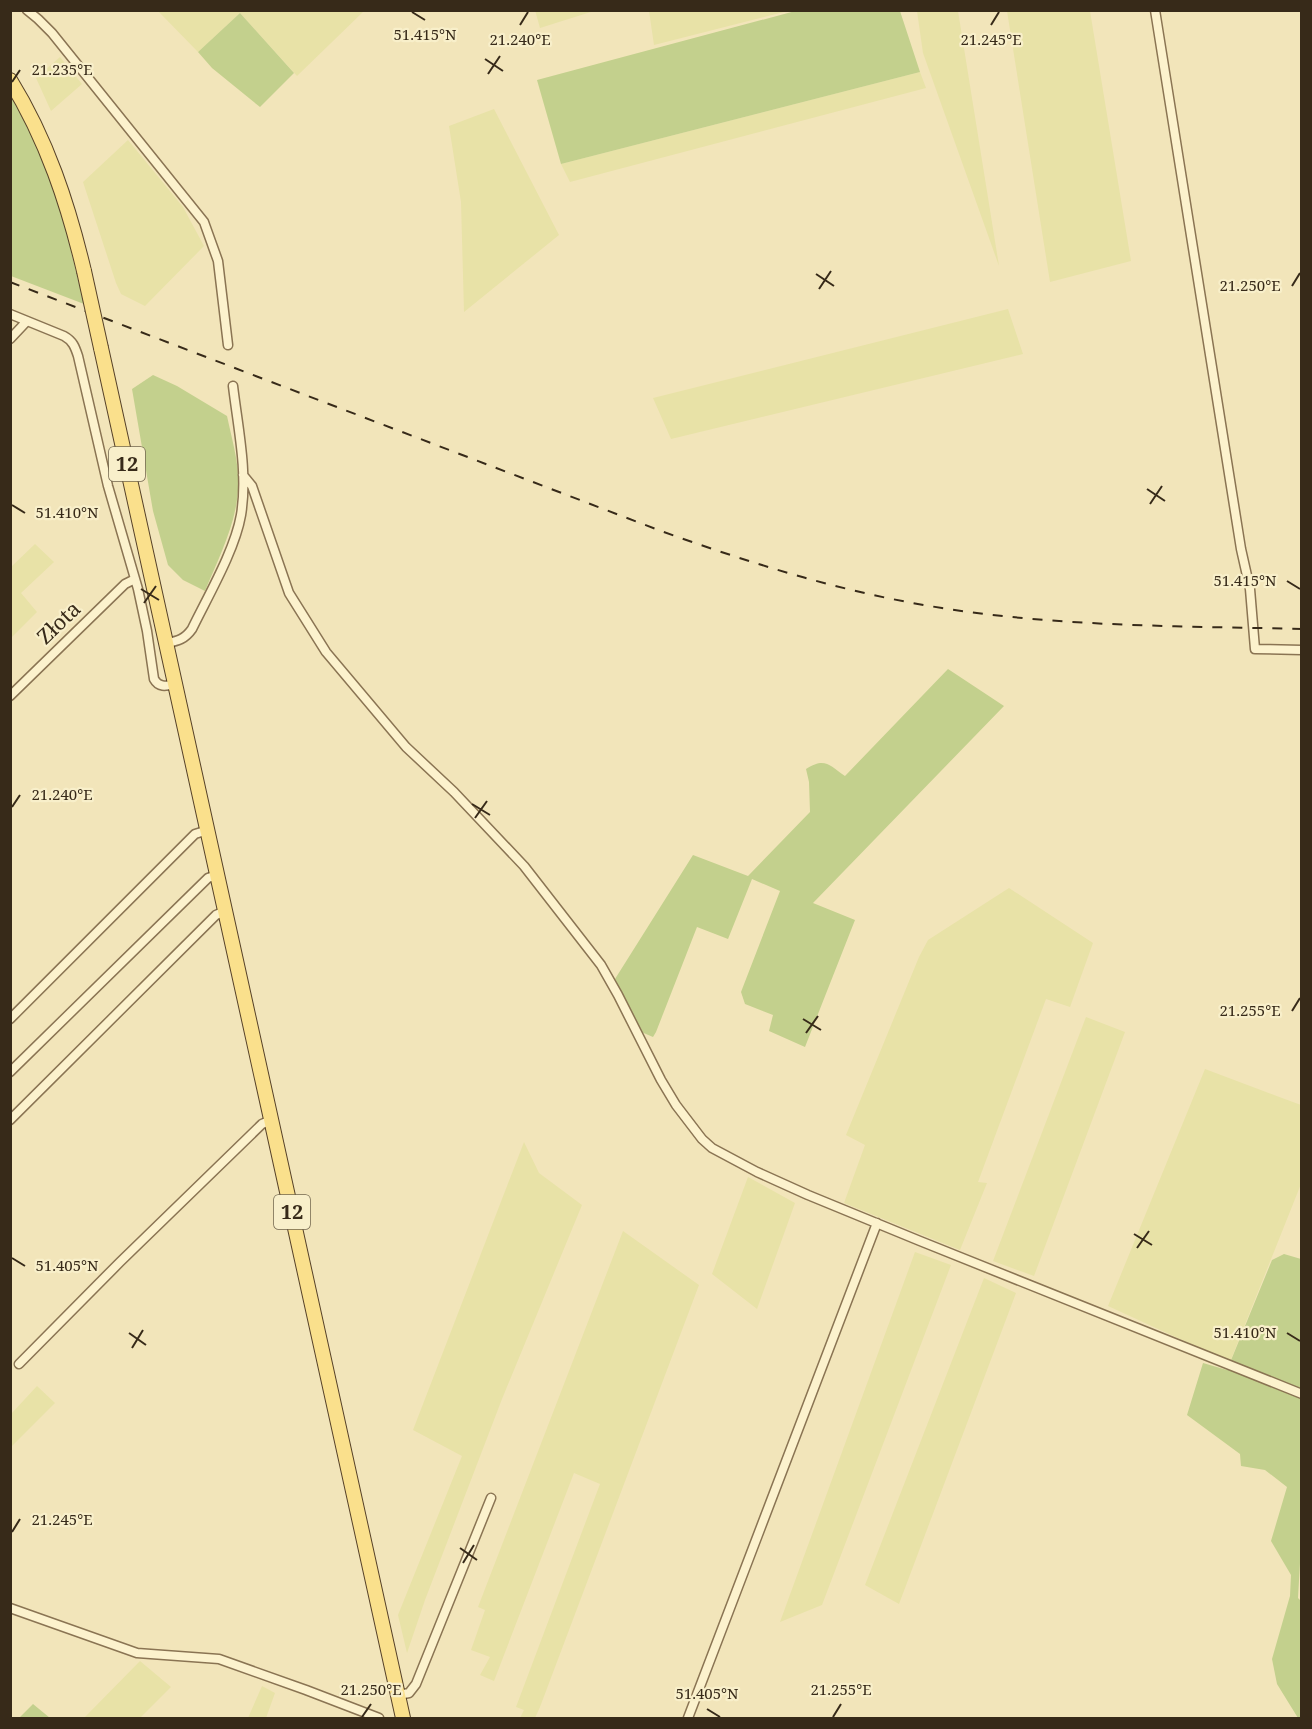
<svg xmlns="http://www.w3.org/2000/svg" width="1312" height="1729" font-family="'Noto Serif',serif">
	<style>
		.farmland { fill: #e8e2a7 }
		.green { fill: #c3d08d }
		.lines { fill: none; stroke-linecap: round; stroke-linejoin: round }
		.minor-casing { stroke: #8a7453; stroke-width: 11 }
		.primary-casing { stroke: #564128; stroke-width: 16 }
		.minor { stroke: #fcf2cd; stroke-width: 8 }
		.primary { stroke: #fae08c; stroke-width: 14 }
		.rail { stroke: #372a19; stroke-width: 2; stroke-dasharray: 10 10; stroke-linecap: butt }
		.primary-bridge-casing { stroke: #564128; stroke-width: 16; stroke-linecap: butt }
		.primary-bridge { stroke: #fae08c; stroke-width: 14 }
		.ticks { fill: none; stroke: #372a19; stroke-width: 2 }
		.labels { text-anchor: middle; stroke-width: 4.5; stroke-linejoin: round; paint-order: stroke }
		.shield { fill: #f8efca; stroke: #71654e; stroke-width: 1.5 }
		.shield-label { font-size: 20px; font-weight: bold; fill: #372a19 }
		.street-label { font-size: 21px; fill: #372a19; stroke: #f8efca }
		.ticks-label { font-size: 15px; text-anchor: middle; fill: #372a19; stroke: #f8efca; stroke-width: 4.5; stroke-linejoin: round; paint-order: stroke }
	</style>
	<rect width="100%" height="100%" fill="#f2e5ba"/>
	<!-- farmland -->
	<path class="farmland" d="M 535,10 L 594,10 L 594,11 L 540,28 Z
		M 158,11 L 364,11 L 297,76 L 240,13 L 198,52 Z
		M 649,11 L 649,10 L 788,11 L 654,45 Z
		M 917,11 L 958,11 L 999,266 L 923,53 Z
		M 1007,11 L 1090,11 L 1131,261 L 1050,282 Z
		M 60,57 L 82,84 L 51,111 L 36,78 Z
		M 920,72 L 926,88 L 570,182 L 561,164 Z
		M 494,109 L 559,235 L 464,312 L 461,202 L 449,126 Z
		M 128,140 L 183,207 L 204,246 L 145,306 L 121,294 L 116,283 L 83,182 Z
		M 1008,309 L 1023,354 L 671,439 L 653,398 Z
		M 35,544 L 54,562 L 21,593 L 37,612 L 11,638 L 11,567 Z
		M 1009,888 L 1093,943 L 1070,1007 L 1046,999 L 978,1182 L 987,1183 L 960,1250 L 844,1203 L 865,1145 L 846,1135 L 919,957 L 928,940 Z
		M 1086,1017 L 1125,1032 L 1034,1276 L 993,1261 Z
		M 1205,1069 L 1301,1105 L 1301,1184 L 1230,1362 L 1108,1306 Z
		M 524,1142 L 539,1173 L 582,1205 L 502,1399 L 425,1600 L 407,1653 L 398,1615 L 462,1456 L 413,1430 Z
		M 748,1177 L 795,1203 L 757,1309 L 712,1274 Z
		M 623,1231 L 699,1285 L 540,1707 L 535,1718 L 520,1718 L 524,1710 L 516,1707 L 600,1484 L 574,1473 L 494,1681 L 480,1675 L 490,1657 L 471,1650 L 485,1610 L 478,1607 Z
		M 915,1252 L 951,1265 L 822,1605 L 780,1622 Z
		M 984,1278 L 1016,1293 L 899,1604 L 865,1585 Z
		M 37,1386 L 55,1403 L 11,1447 L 11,1414 Z
		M 140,1661 L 171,1687 L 140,1718 L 84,1718 Z
		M 262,1686 L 275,1693 L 266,1718 L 248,1718 Z"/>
	<!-- green -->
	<path class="green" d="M 799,10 L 900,11 L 920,72 L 561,164 L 537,80 Z
		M 240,13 L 294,73 L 260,107 L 212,68 L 198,52 Z
		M 10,93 L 42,155 L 58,198 L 84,304 L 11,276 Z
		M 153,375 L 177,386 L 227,416 C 232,440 240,465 238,490 C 236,525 218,559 205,591 L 183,580 L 168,565 L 153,511 L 132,389 Z
		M 948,669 L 1004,706 L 813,903 L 855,920 L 805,1047 L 769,1031 L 773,1015 L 745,1004 L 741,992 L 780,891 L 752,879 L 728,939 L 697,927 L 656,1032 L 653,1037 L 639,1031 L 615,979 L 693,855 L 748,876 L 810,812 L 809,782 L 806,769 C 825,757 829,765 845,776 Z
		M 1284,1254 L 1301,1259 L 1302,1564 L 1300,1563 L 1298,1598 L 1302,1602 L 1301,1718 L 1298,1718 L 1277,1684 L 1272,1659 L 1290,1596 L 1291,1575 L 1271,1541 L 1287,1487 L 1265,1470 L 1241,1466 L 1240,1454 L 1187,1415 L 1203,1363 L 1227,1370 L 1272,1260 Z
		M 33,1704 L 50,1718 L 19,1718 Z"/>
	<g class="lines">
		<defs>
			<path id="minor" d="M 27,10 L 38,19 L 52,33 L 204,222 L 218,261 L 228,345
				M 1155,10 L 1241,549 L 1250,589 L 1255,649 L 1302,650
				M 10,314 L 64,336 C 73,341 75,347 78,356 L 108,486 L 138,589 L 147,631 L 154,679 C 159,688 166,686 176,684
				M 10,339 L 27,321
				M 243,475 L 252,486 L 289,593 L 326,652 L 406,747 L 454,792 L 524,866 L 601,965 L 618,995 L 661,1080 L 676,1105 L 702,1139 L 712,1148 L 757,1172 L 808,1195 L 920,1241 L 1302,1394
				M 167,643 C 178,641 185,639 192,629 C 208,596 235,550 241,515 C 248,473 238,428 233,386
				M 10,696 L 125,584 L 135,579
				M 10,1019 L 195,834 L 208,830
				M 10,1072 L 208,878 L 217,875
				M 10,1120 L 216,915 L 225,911
				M 19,1364 L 120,1262 L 262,1124 L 271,1120
				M 10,1608 L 137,1653 L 219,1659 L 306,1690 L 379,1718
				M 398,1695 L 409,1693 L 416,1684 L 491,1498
				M 688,1718 L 877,1223"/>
			<path id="primary" d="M 10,80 C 47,140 68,204 84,271
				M 101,348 L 403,1718"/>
		</defs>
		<!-- minor casing -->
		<use href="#minor" class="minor-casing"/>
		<!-- primary casing -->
		<use href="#primary" class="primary-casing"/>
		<!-- minor -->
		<use href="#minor" class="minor"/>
		<!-- primary -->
		<use href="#primary" class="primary"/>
		<!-- rail -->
		<path class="rail" d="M 10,282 L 661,531 C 753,564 845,593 942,608 C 1061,627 1182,626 1302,629"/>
		<defs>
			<path id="primary-bridge" d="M 84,271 L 101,348"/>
		</defs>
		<!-- primary-bridge casing -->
		<use href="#primary-bridge" class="primary-bridge-casing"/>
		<!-- primary-bridge -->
		<use href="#primary-bridge" class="primary-bridge"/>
	</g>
	<!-- ticks -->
	<path class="ticks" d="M 412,12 L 425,20M 520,25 L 528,12M 991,25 L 999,12M 485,59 L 503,71M 488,74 L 500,56M 12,82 L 20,70M 816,274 L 834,286M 1292,286 L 1300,273M 819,289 L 831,271M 1147,489 L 1165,501M 1150,504 L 1162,486M 12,505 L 25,513M 1287,581 L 1300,589M 141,589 L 159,600M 144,603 L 156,586M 472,804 L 490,815M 12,807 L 20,795M 475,818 L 487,801M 1292,1011 L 1300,998M 803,1019 L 821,1030M 806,1033 L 818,1016M 1134,1234 L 1152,1245M 1137,1248 L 1149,1231M 12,1258 L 25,1266M 129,1333 L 146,1345M 1287,1333 L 1300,1341M 132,1348 L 143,1330M 12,1532 L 20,1519M 460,1548 L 477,1560M 463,1563 L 474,1545M 707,1709 L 720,1717M 362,1717 L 371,1704M 833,1717 L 841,1704"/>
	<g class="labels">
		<!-- shield labels -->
		<g class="shield">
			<rect x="109" y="447" width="36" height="34" rx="4.5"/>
			<rect x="274" y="1195" width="36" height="34" rx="4.5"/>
		</g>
		<g class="shield-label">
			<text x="127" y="471">12</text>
			<text x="292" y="1219">12</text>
		</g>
		<!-- street labels -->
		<g class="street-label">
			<text transform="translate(59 623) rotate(-44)" y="7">Złota</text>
		</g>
	</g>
	<g class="ticks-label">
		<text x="425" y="40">51.415°N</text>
		<text x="520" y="45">21.240°E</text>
		<text x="991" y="45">21.245°E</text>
		<text x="62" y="75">21.235°E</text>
		<text x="1250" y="291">21.250°E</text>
		<text x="67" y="518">51.410°N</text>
		<text x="1245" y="586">51.415°N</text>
		<text x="62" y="800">21.240°E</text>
		<text x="1250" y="1016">21.255°E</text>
		<text x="67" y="1271">51.405°N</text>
		<text x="1245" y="1338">51.410°N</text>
		<text x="62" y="1525">21.245°E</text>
		<text x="371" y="1695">21.250°E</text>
		<text x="841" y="1695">21.255°E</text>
		<text x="707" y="1699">51.405°N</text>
	</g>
	<!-- border -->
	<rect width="1312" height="1729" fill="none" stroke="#372a19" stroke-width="24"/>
</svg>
